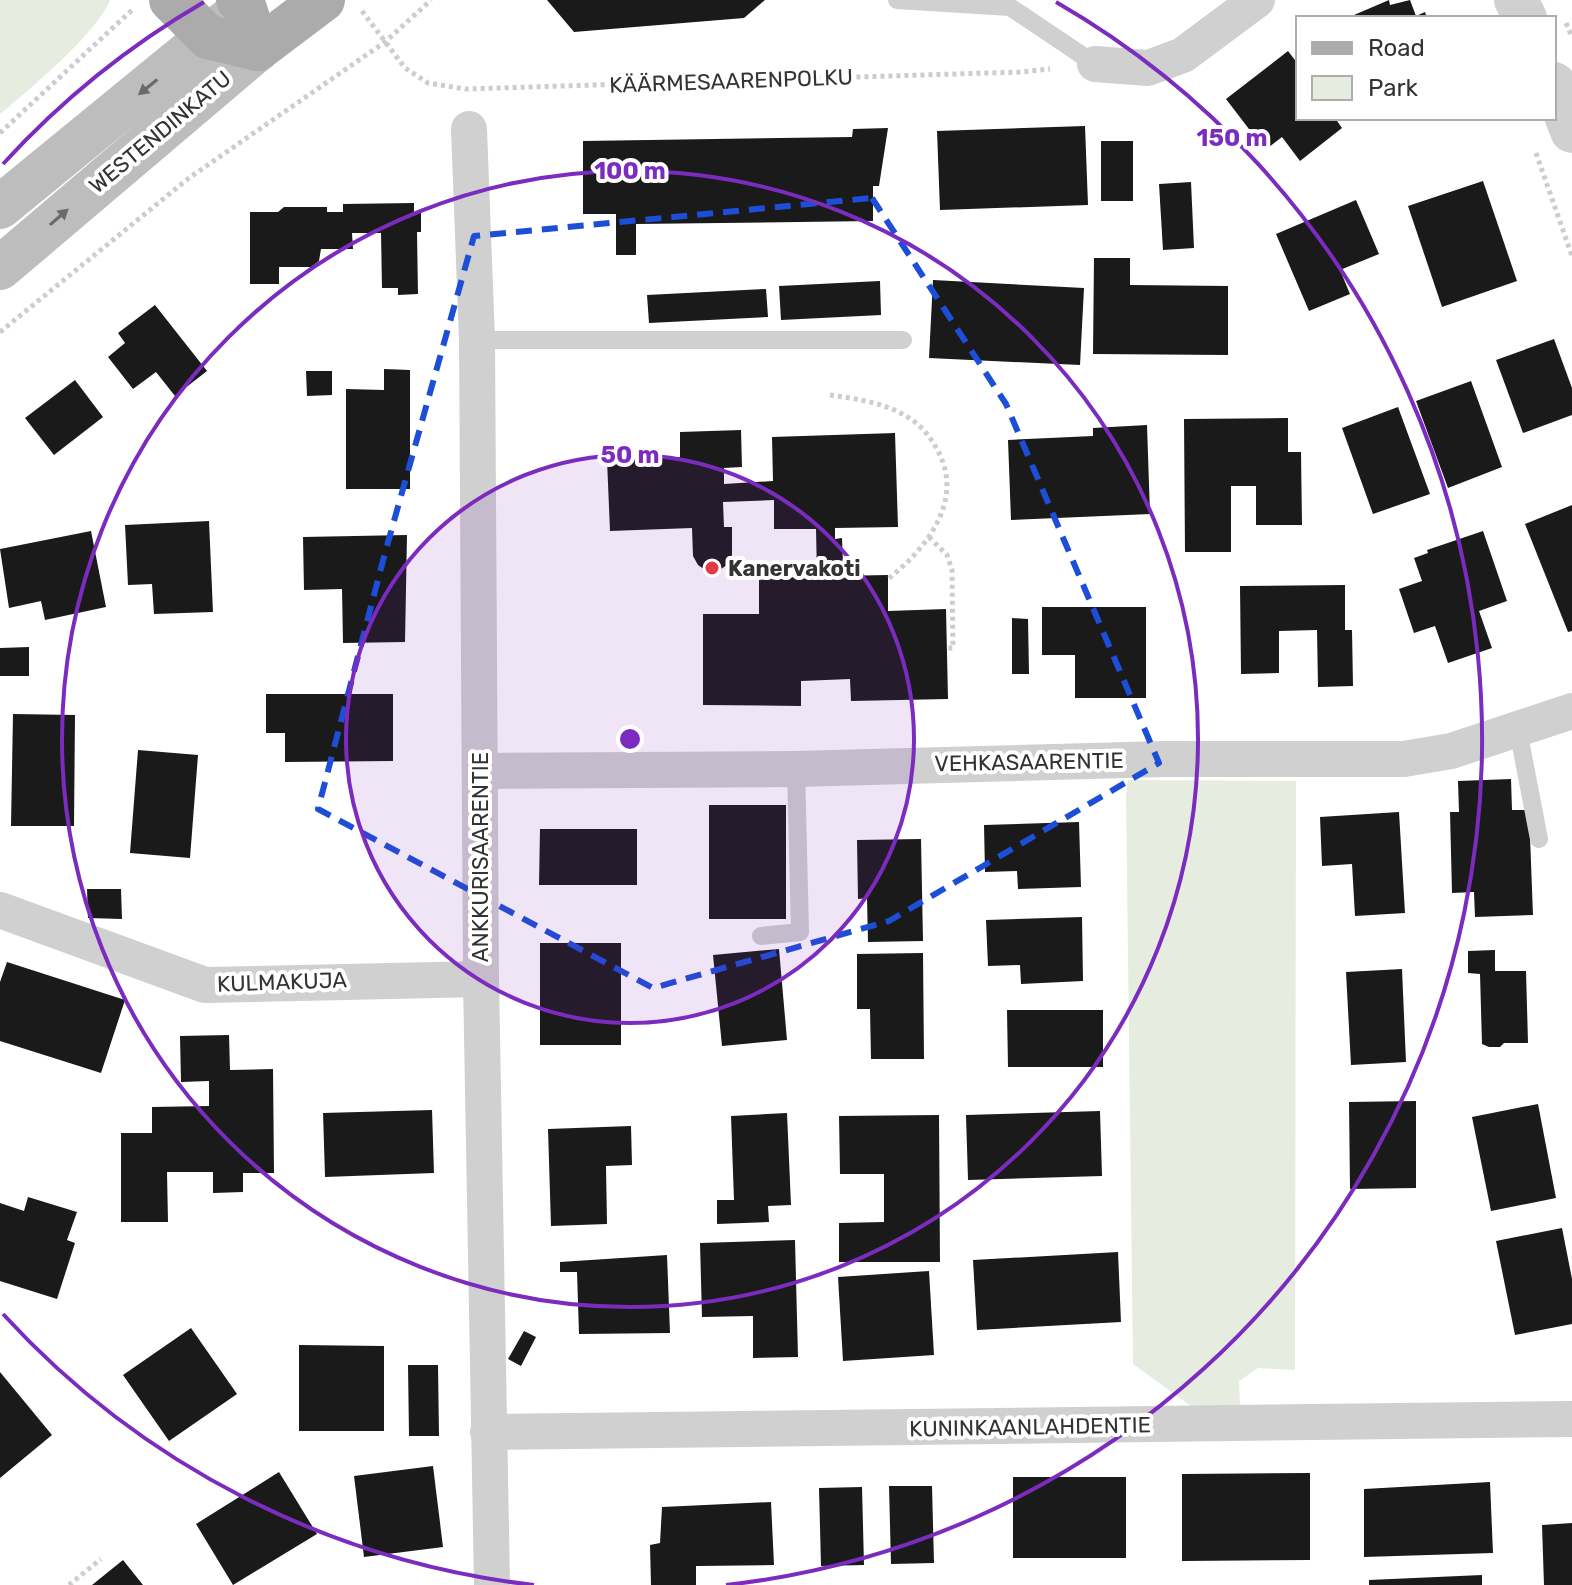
<svg xmlns="http://www.w3.org/2000/svg" width="1572" height="1585" font-family="Rubik,sans-serif">
	<rect width="100%" height="100%" fill="#fff"/>
	<!-- green -->
	<g fill="#e6ecdf">
		<path d="M0 0H110C97 33 29 90 0 114Z"/>
		<path d="M1128 780 1296 781 1295 1370 1258 1368 1239 1381 1240 1405 1192 1407 1133 1364 1126 794Z"/>
	</g>
	<!-- building -->
	<g fill="#1a1a1a">
		<path d="M547 0H765L744 18 574 32Z"/>
		<path d="M1389 0 1390 5 1410 0 1416 16 1425 12 1427 18H1347Z"/>
		<path d="M1288 51 1298 64V118H1335L1342 128 1300 161 1282 137 1265 150 1226 99Z"/>
		<path d="M1085 126 1088 205 940 210 937 131Z"/>
		<path d="M888 128 879 186H873V221L636 224V255H616V214H583V141L852 137 853 129Z"/>
		<rect x="1101" y="141" width="32" height="60"/>
		<path d="M1483 181 1517 281 1442 307 1408 206Z"/>
		<path d="M1191 182 1194 248 1163 250 1159 184Z"/>
		<path d="M1356 200 1379 254 1340 270 1350 294 1309 311 1276 234Z"/>
		<path d="M414 203V213H421V232H417L418 294 398 295V288H382L381 233H352L353 249H321L319 261 311 267H279V284H250V212H278L284 207H327V212H343V204Z"/>
		<path d="M1094 258H1130V285L1228 286V355L1093 354Z"/>
		<path d="M933 280 1084 288 1080 365 929 358Z"/>
		<path d="M880 281 881 315 781 320 779 286Z"/>
		<path d="M766 289 768 317 649 323 647 295Z"/>
		<path d="M155 305 207 371 175 396 156 372 133 389 108 357 125 343 118 333Z"/>
		<path d="M1554 339 1572 388V415L1523 433 1496 360Z"/>
		<path d="M384 369 410 370V489H346V389L384 390Z"/>
		<path d="M306 371H332V395L307 396Z"/>
		<path d="M75 380 103 417 54 455 25 418Z"/>
		<path d="M1471 381 1502 467 1448 488 1416 401Z"/>
		<path d="M1398 407 1430 494 1373 514 1342 428Z"/>
		<path d="M1288 418V452H1301L1302 525H1256V486H1231V552H1185L1184 419Z"/>
		<path d="M1147 425 1150 514 1011 520 1008 440 1093 436V428Z"/>
		<path d="M741 430 742 467 724 468V484L773 481 772 437 895 433 898 527 835 528V539L842 538 843 564H833L834 576 888 575V611L946 609 948 699 851 701 850 679 801 681V706L703 705V614H759V578L817 577 816 529H774V500L723 502 724 527H732V555L727 565 718 571 708 572 698 565 693 556 692 528 610 531 607 460 680 457V432Z"/>
		<path d="M1572 505V631L1568 632 1525 524Z"/>
		<path d="M209 521 213 612 154 614 152 584 128 585 125 525Z"/>
		<path d="M91 531 106 607 45 620 41 601 9 608 0 549Z"/>
		<path d="M1483 531 1507 601 1479 611 1492 648 1448 663 1435 626 1414 633 1399 589 1422 581 1414 558 1428 553 1427 550Z"/>
		<path d="M407 535 405 642 343 643 342 589 304 590 303 537Z"/>
		<path d="M1345 585V630H1352L1353 686 1318 687 1317 630 1279 631V673L1241 674 1240 586Z"/>
		<path d="M1042 607H1146V698H1075V655H1042Z"/>
		<path d="M1012 618 1028 619 1029 674H1012Z"/>
		<path d="M29 647V676H0V648Z"/>
		<path d="M266 694H393V761L285 762V733H266Z"/>
		<path d="M13 714 75 715 74 826H11Z"/>
		<path d="M138 750 198 755 190 858 130 853Z"/>
		<path d="M1511 779 1512 810H1529L1533 915 1475 917 1474 892 1452 893 1450 812H1459L1458 781Z"/>
		<rect x="709" y="805" width="77" height="114"/>
		<path d="M1399 812 1405 913 1355 916 1352 864 1322 866 1320 817Z"/>
		<path d="M1079 822 1081 887 1018 889 1017 871 985 872 984 825Z"/>
		<path d="M540 829H637V885H539Z"/>
		<path d="M921 839 923 941 868 942 867 898 858 899 857 840Z"/>
		<path d="M87 889H121L122 919 88 918Z"/>
		<path d="M1082 917 1083 981 1021 984 1020 965 988 966 986 920Z"/>
		<rect x="540" y="943" width="81" height="102"/>
		<path d="M779 949 787 1040 722 1046 713 955Z"/>
		<path d="M1495 950V971H1526L1528 1043H1504L1500 1047H1489L1482 1044 1480 974 1468 973V951Z"/>
		<path d="M923 953 924 1059H871L870 1009H857V954Z"/>
		<path d="M7 962 125 1000 101 1073 0 1041V982Z"/>
		<path d="M1402 969 1406 1062 1351 1065 1346 972Z"/>
		<path d="M1007 1010H1103V1067H1008Z"/>
		<path d="M229 1035 230 1070 273 1069 274 1173H243V1192L213 1193V1172H167L168 1222H121V1133H152V1107L209 1106V1081L181 1082 180 1036Z"/>
		<path d="M1416 1101V1188L1350 1189 1349 1102Z"/>
		<path d="M1538 1104 1556 1198 1491 1211 1472 1117Z"/>
		<path d="M432 1110 434 1173 325 1177 323 1113Z"/>
		<path d="M1100 1111 1102 1176 968 1180 966 1115Z"/>
		<path d="M787 1113 791 1205 768 1206 769 1222 717 1224V1200H734L731 1116Z"/>
		<path d="M939 1115 940 1262H839V1223L884 1222V1174H840L839 1116Z"/>
		<path d="M631 1126 632 1165 606 1166 607 1224 551 1226 548 1129Z"/>
		<path d="M28 1197 77 1212 67 1240 75 1243 57 1299 0 1281V1203L24 1211Z"/>
		<path d="M1562 1228 1572 1279V1324L1515 1335 1496 1241Z"/>
		<path d="M795 1240 798 1357 753 1358V1316L702 1317 700 1243Z"/>
		<path d="M1118 1252 1121 1322 977 1330 973 1260Z"/>
		<path d="M667 1255 670 1333 579 1334 577 1272H560V1262Z"/>
		<path d="M929 1271 934 1355 843 1361 838 1277Z"/>
		<path d="M191 1328 237 1394 169 1441 123 1375Z"/>
		<path d="M524 1331 536 1337 521 1366 508 1359Z"/>
		<path d="M299 1345 384 1346V1431H299Z"/>
		<path d="M408 1365H438L439 1436H409Z"/>
		<path d="M0 1372 52 1435 0 1478Z"/>
		<path d="M433 1466 443 1547 364 1557 354 1476Z"/>
		<path d="M279 1472 317 1534 233 1585 196 1524Z"/>
		<path d="M1310 1473V1560L1182 1561V1474Z"/>
		<rect x="1013" y="1477" width="113" height="81"/>
		<path d="M1490 1482 1493 1553 1364 1557V1489Z"/>
		<path d="M889 1486H932L934 1563 891 1564Z"/>
		<path d="M862 1487 864 1565 821 1566 819 1488Z"/>
		<path d="M771 1502 774 1565 696 1566V1585H651L650 1545 660 1543 662 1507Z"/>
		<path d="M1572 1523V1585H1544L1542 1525Z"/>
		<path d="M123 1560 143 1585H92Z"/>
		<path d="M1482 1575V1585H1369V1580Z"/>
	</g>
	<g fill="none" stroke-linecap="round" stroke-linejoin="round">
		<!-- path -->
		<g stroke="#cdcdcd" stroke-width="5" stroke-dasharray="4 4" stroke-linecap="butt">
			<path d="M362 11 405 68 428 83 465 89 1021 72 1050 69"/>
			<path d="M1566 23 1572 37"/>
			<path d="M0 133 133 9"/>
			<path d="M1536 153 1572 256"/>
			<path d="M0 332 189 178 385 42 431 0"/>
			<path d="M830 395C858 399 888 403 912 420 924 428 933 441 939 453 964 502 925 550 888 579"/>
			<path d="M929 537 947 555 952 570 953 648H947"/>
			<path d="M69 1585 101 1559"/>
		</g>
		<!-- service -->
		<g stroke="#d0d0d0" stroke-width="18">
			<path d="M897 0 1010 7 1095 64"/>
			<path d="M477 340H903"/>
			<path d="M1518 730 1539 839"/>
			<path d="M761 936 800 932 796 769"/>
		</g>
		<!-- minor -->
		<g stroke="#d0d0d0" stroke-width="36">
			<path d="M1095 64 1148 68 1183 55 1257 0"/>
			<path d="M469 129 477 340 481 979 492 1585"/>
			<path d="M480 771 796 769 1163 759H1404L1451 751 1572 711"/>
			<path d="M0 910 205 985 481 979"/>
			<path d="M488 1432 1572 1419"/>
		</g>
		<!-- tertiary -->
		<g stroke="#d0d0d0" stroke-width="44">
			<path d="M1516 0 1525 18"/>
			<path d="M1554 84 1572 131"/>
		</g>
		<!-- secondary -->
		<g stroke="#bdbdbd" stroke-width="44">
			<path d="M0 207 237 13"/>
			<path d="M0 268 258 49"/>
		</g>
		<!-- primary -->
		<g stroke="#ababab" stroke-width="44">
			<path d="M171 0 208 37 258 49"/>
			<path d="M238 0 244 6 258 49"/>
			<path d="M258 49 323 0"/>
		</g>
	</g>
	<!-- one-way arrows -->
	<defs><path id="oneway-solid" d="M-6-.8H1V-3.2L6.5 0L1 3.2V.8H-6Z" transform="scale(2)"/></defs>
	<g fill="#6a6a6a">
		<use href="#oneway-solid" transform="translate(148 87) rotate(141)"/>
		<use href="#oneway-solid" transform="translate(59 217) rotate(-41)"/>
	</g>
	<!-- marked area -->
	<path fill="none" stroke="#1d4ed8" stroke-width="6" stroke-dasharray="16 10" stroke-linejoin="round" d="M872 198 1006 404 1159 763 889 921 653 988 318 809 385 553 474 236Z"/>
	<!-- distance rings -->
	<circle cx="630" cy="739" r="284" fill="#7b2cbf" fill-opacity=".12"/>
	<g fill="none" stroke="#7b2cbf" stroke-width="4">
		<circle cx="630" cy="739" r="284"/>
		<circle cx="630" cy="739" r="568"/>
		<path d="M534 1585A851 851 0 0 1 3 1314M3 164A851 851 0 0 1 204 2M1056 2A851 851 0 0 1 726 1585"/>
	</g>
	<!-- markers -->
	<circle fill="#e63946" stroke="#fff" stroke-width="3" cx="712" cy="568" r="8"/>
	<g text-anchor="middle" dominant-baseline="central" stroke-width="8" stroke-linejoin="round" paint-order="stroke">
		<!-- street labels -->
		<g font-size="22" fill="#333" stroke="#fff">
			<text transform="translate(731 81) rotate(-2)">KÄÄRMESAARENPOLKU</text>
			<text transform="translate(160 132) rotate(-40)">WESTENDINKATU</text>
			<text transform="translate(1029 762) rotate(-1)">VEHKASAARENTIE</text>
			<text transform="translate(480 857) rotate(-90)">ANKKURISAARENTIE</text>
			<text transform="translate(282 982) rotate(-2)">KULMAKUJA</text>
			<text transform="translate(1030 1427) rotate(-1)">KUNINKAANLAHDENTIE</text>
		</g>
		<!-- poi labels -->
		<g font-size="22" font-weight="bold" fill="#333" stroke="#fff" text-anchor="start">
			<text x="728" y="568">Kanervakoti</text>
		</g>
	</g>
	<circle cx="630" cy="739" r="12" fill="#7b2cbf" stroke="#fff" stroke-width="4"/>
	<g font-size="24" text-anchor="middle" font-weight="bold" fill="#7b2cbf" stroke="#fff" stroke-width="8" stroke-linejoin="round" paint-order="stroke">
		<text x="1232" y="146">150 m</text>
		<text x="630" y="179">100 m</text>
		<text x="630" y="463">50 m</text>
	</g>
	<!-- legend -->
	<rect x="1296" y="16" width="260" height="104" fill="#ffffff" stroke="#adadad" stroke-width="2"/>
	<rect x="1312" y="42" width="40" height="12" fill="#ababab" stroke="#adadad" stroke-width="2"/>
	<text x="1368" y="56" font-size="24" fill="#333333">Road</text>
	<rect x="1312" y="76" width="40" height="24" fill="#e6ecdf" stroke="#adadad" stroke-width="2"/>
	<text x="1368" y="96" font-size="24" fill="#333333">Park</text>
</svg>
